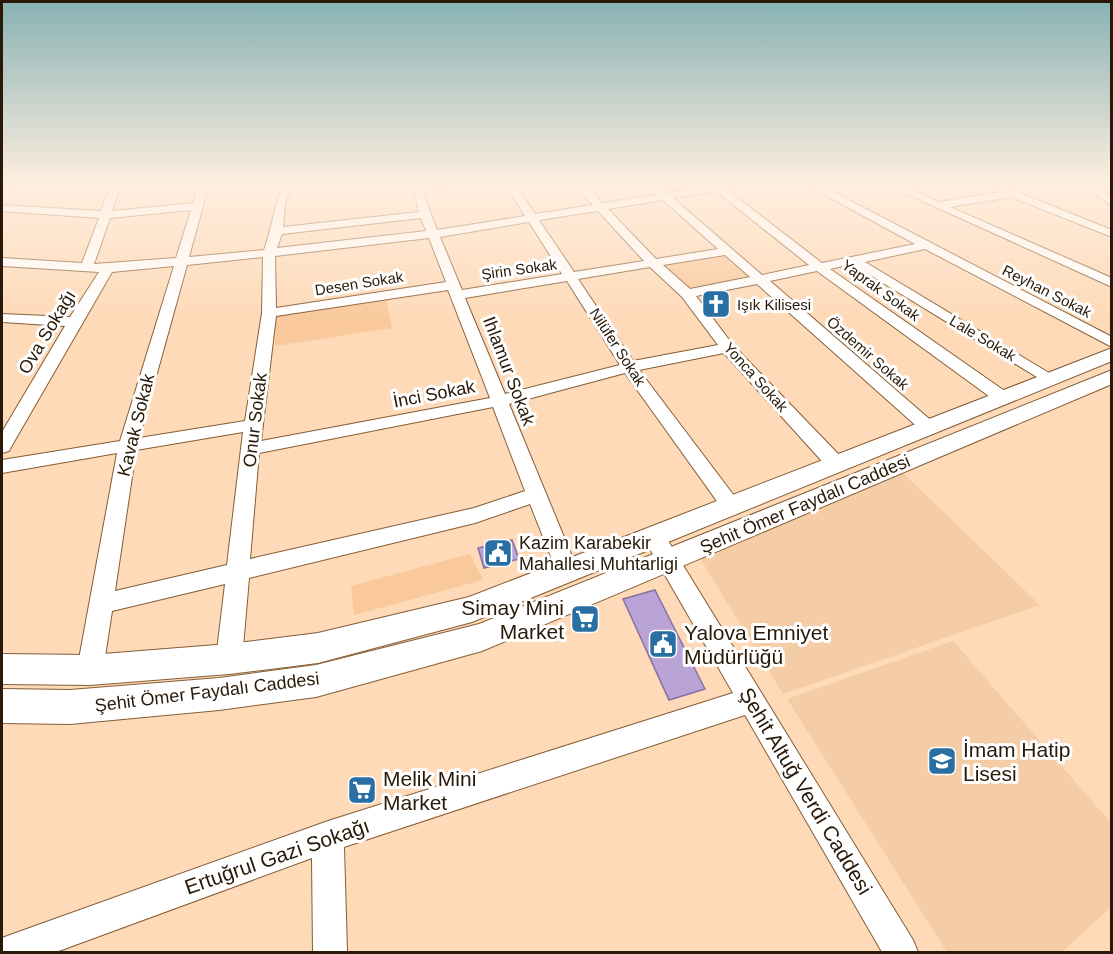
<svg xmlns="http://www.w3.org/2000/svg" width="1113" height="954" font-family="Arial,sans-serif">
	<rect width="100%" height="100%" fill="#fedab8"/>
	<!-- built -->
	<g fill="#f4cca6">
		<path d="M902 472 1040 605 783 694 698 555Z"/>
		<path d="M953 641 1111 823V907L1062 952H947L787 699Z"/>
	</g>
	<!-- green -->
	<g fill="#f9c99b">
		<path d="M723 252 755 279 688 292 658 264Z"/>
		<path d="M386 299 392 328 275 346 276 315Z"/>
		<path d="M470 554 483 580 354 615 351 586Z"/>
	</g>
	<!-- building -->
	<g fill="#baa3d6" stroke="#8771a1" stroke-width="1.5">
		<path d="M512 540 519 559 484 568 478 548Z"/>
		<path d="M655 590 705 689 669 700 623 599Z"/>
	</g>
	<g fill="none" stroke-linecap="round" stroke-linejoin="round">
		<!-- minor casing -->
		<g stroke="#855d36" stroke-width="2">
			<g id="minor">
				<path d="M4 184H18L2 192V185Z"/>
				<path d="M111 184H121L112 211 193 203 199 184H209L189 257 264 250C272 228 274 206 283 184H293L285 203 283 227 419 212 412 184H422V187L467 184 423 193 437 230 525 216 505 184H515L535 214 593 205 574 184H585L603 203 657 195 646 184H657L667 193 709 186 708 184H746L726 189 822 263 915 244 805 184H818L1112 337V347L925 249 865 262 1059 379 1057 382H1045L852 264 830 269 1009 394 1011 398 1009 402H997L817 271 770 281 934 423 937 427 928 433 922 431 757 284 696 296 733 345 843 459 846 464 843 469H829L724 353 639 370 738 501 741 506 738 511 731 513 724 511 625 373 509 404 578 571 575 577 567 580 559 577 530 504 475 523 249 578 242 659 238 667 229 670 220 667 216 659 225 584 112 611 103 670 99 678 90 682 81 678 77 670 117 453 2 473V460L120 441 174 266 112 272 11 447 9 451 2 453V432L65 326 2 322V314L70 317 99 272 2 266V258L82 263 99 218 2 211V205L101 211ZM716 191 809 265 762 275 673 198ZM663 200 718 249 656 259 608 209ZM191 210 176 258 94 264 110 218ZM598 211 644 261 574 272 539 220ZM421 218 426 231 277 248 282 234ZM529 222 562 274 462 290 440 237ZM429 238 446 282 276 308 275 256ZM725 255 750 277 690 289 663 265ZM263 257 262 313 245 421 139 438 187 265ZM650 267 682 297 718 345 633 361 578 279ZM567 281 620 365 505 394 465 298ZM448 290 490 398 261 441 276 316ZM493 407 525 491 474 508 250 559 259 453ZM243 432 227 565 115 591 136 450Z"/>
				<path d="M885 184H899L939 202 1000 192 983 184H997L1112 230V237L1011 197 950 207 1112 278V287Z"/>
				<path d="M1085 184H1096L1112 198V207Z"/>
				<path d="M654 529 662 531 913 940 918 952H882L745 715 344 847 347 952H313L312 858 56 952H2V938L10 935 328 821 733 693 643 537 646 531Z"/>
			</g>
		</g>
		<!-- major casing -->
		<g stroke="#855d36" stroke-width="2">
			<g id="major">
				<path d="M1112 348V361L472 622 318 663 229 674 90 685 2 684V654L90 655 229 644 318 633 469 597Z"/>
				<path d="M1112 370V384L482 651 316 697 219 710 70 724 2 723V689L70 690 219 678 316 665 479 624Z"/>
			</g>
		</g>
		<!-- minor -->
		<use href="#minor" fill="#fff" fill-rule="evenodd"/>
		<!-- major -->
		<use href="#major" fill="#fff" fill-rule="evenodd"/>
	</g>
	<!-- sky -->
	<linearGradient id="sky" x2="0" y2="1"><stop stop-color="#87b2b4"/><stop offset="0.58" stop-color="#ffeedf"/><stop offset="1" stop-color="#ffeedf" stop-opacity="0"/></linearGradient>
	<rect width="1113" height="318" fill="url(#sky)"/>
	<!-- icons -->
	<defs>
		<g id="church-square" transform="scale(1.5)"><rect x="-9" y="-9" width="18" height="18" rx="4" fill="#2a6fa4" stroke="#fff"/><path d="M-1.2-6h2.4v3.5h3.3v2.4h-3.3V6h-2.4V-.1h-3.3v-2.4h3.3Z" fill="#fff"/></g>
		<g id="civic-square" transform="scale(1.5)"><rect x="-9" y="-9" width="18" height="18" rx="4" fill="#2a6fa4" stroke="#fff"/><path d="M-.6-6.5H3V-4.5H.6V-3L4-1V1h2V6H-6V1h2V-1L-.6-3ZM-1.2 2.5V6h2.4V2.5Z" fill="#fff"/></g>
		<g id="supermarket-square" transform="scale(1.5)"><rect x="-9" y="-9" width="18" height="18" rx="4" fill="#2a6fa4" stroke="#fff"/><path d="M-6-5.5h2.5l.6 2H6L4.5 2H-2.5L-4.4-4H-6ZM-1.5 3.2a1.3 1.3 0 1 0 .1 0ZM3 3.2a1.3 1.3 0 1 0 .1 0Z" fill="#fff"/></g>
		<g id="school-square" transform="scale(1.5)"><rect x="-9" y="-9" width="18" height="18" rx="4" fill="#2a6fa4" stroke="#fff"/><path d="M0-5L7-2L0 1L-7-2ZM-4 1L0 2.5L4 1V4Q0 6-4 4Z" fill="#fff"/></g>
	</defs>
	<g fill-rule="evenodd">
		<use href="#church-square" x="716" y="304"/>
		<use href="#civic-square" x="498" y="553"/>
		<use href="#supermarket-square" x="585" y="619"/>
		<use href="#civic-square" x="663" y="644"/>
		<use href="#school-square" x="942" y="761"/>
		<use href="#supermarket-square" x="362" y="790"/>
	</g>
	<g text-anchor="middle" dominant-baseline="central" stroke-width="6" stroke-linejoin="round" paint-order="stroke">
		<!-- far-street labels -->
		<g font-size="15" fill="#291908" stroke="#fff">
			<text transform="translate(519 269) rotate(-8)">Şirin Sokak</text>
			<text transform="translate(359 283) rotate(-9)">Desen Sokak</text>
			<text transform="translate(881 290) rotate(36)">Yaprak Sokak</text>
			<text transform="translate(1047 291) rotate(27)">Reyhan Sokak</text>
			<text transform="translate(983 338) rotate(31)">Lale Sokak</text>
			<text transform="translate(618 347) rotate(57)">Nilüfer Sokak</text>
			<text transform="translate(868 353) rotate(41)">Özdemir Sokak</text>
			<text transform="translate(756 377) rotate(48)">Yonca Sokak</text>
		</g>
		<!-- far-poi labels -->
		<g font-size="15" fill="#291908" stroke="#fff" text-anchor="start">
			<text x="737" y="304">Işık Kilisesi</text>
		</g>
		<!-- street labels -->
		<g font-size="18" fill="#291908" stroke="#fff">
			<text transform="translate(47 332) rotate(-59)">Ova Sokağı</text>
			<text transform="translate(509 371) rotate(69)">Ihlamur Sokak</text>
			<text transform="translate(434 394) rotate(-11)">İnci Sokak</text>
			<text transform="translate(255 420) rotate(-83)">Onur Sokak</text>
			<text transform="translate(136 425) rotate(-76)">Kavak Sokak</text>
			<text transform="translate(805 504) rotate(-23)">Şehit Ömer Faydalı Caddesi</text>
			<text transform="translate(207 692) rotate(-7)">Şehit Ömer Faydalı Caddesi</text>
		</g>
		<!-- poi labels -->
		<g font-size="18" fill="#291908" stroke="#fff" text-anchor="start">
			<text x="519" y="543">Kazim Karabekir<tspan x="519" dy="21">Mahallesi Muhtarligi</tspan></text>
		</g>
		<!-- near-poi labels -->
		<g font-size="21" fill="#291908" stroke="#fff" text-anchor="start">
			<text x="564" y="607" text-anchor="end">Simay Mini<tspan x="564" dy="24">Market</tspan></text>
			<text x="684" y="632">Yalova Emniyet<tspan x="684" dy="24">Müdürlüğü</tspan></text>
			<text x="963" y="749">İmam Hatip<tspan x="963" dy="24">Lisesi</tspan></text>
			<text x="383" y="778">Melik Mini<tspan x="383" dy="24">Market</tspan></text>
		</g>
		<!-- near-street labels -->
		<g font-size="21" fill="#291908" stroke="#fff">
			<text transform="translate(806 791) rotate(59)">Şehit Altuğ Verdi Caddesi</text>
			<text transform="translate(277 856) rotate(-19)">Ertuğrul Gazi Sokağı</text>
		</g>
	</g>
	<!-- border -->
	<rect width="1113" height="954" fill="none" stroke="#291908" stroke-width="6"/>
</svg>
